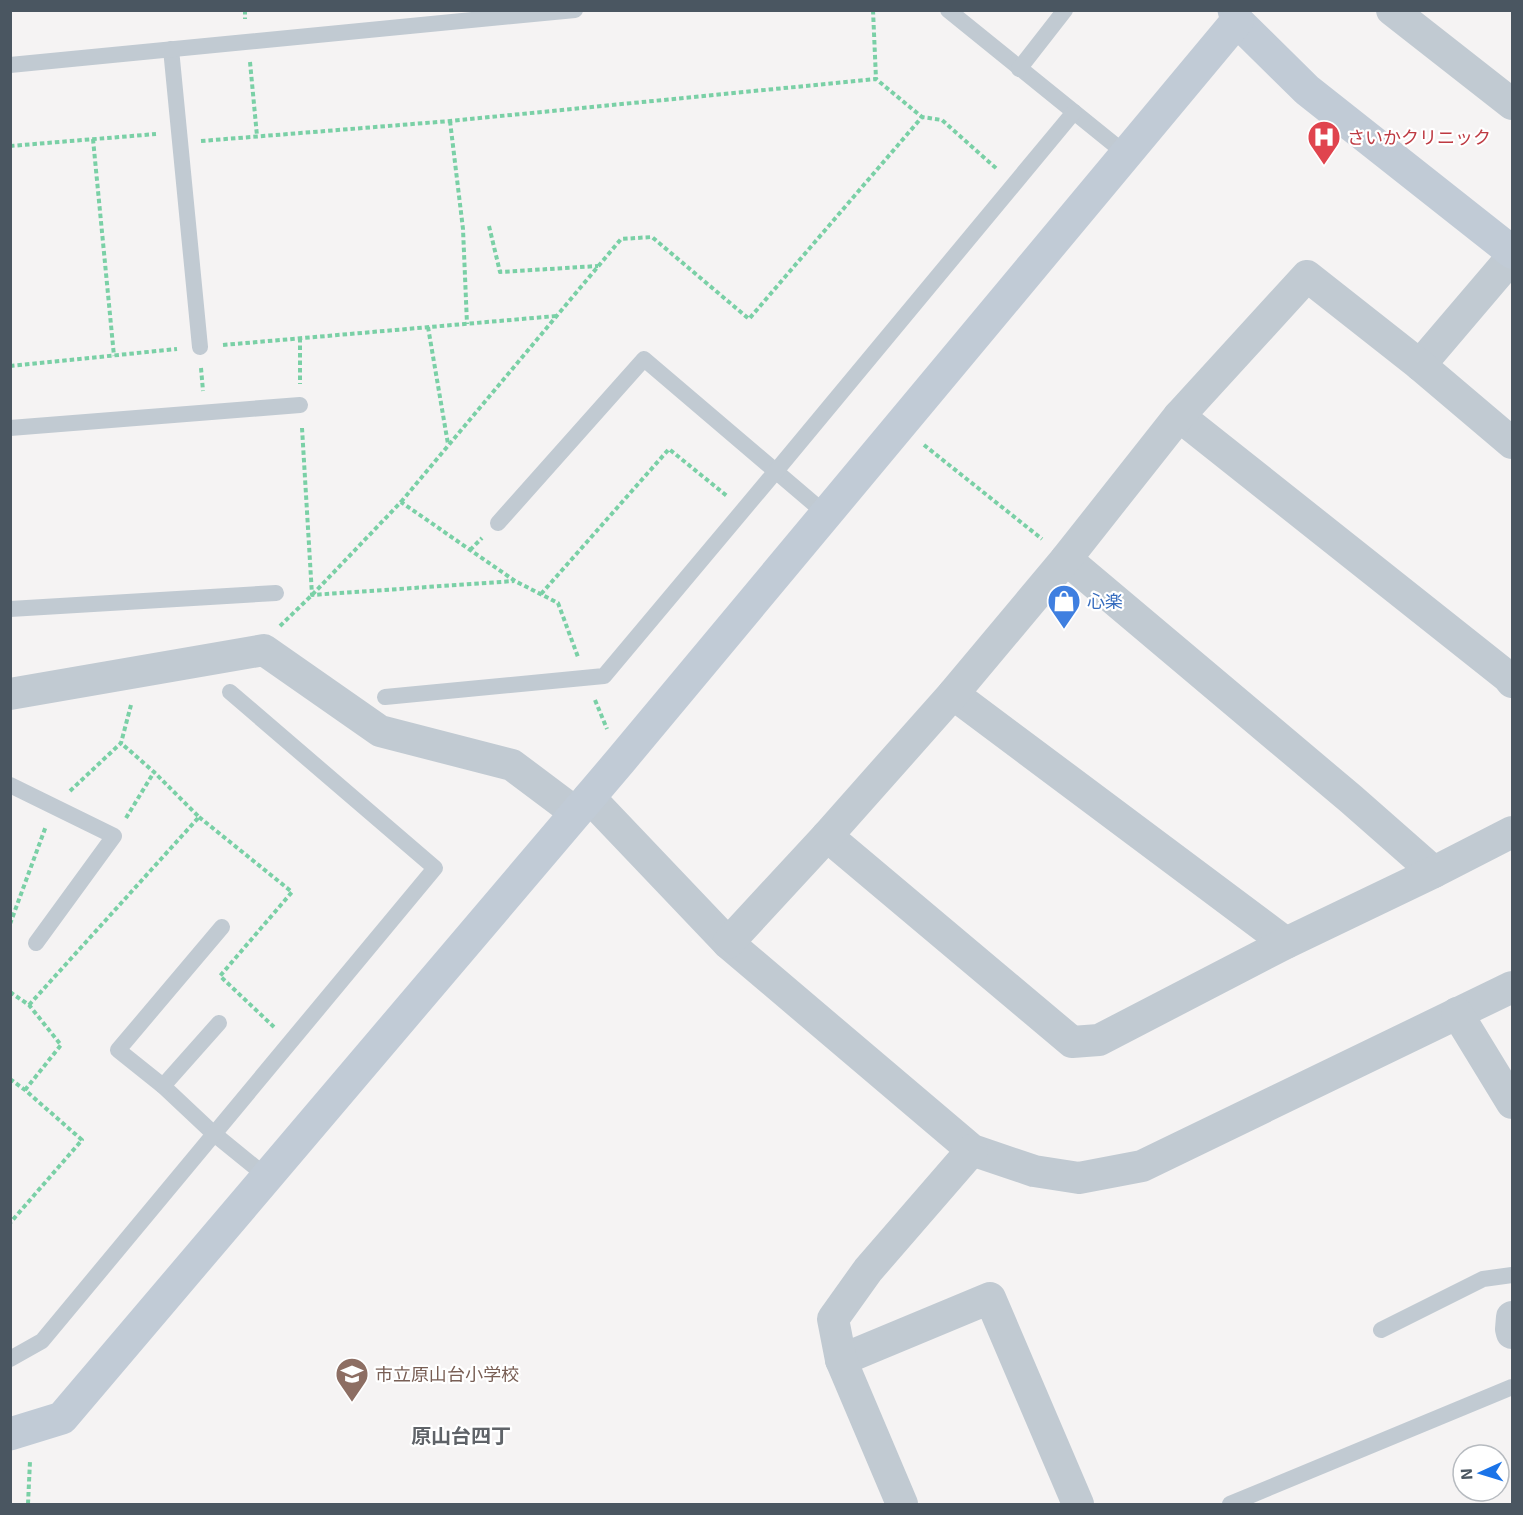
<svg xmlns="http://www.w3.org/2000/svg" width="1523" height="1515" font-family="'Exo 2','Noto Sans JP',sans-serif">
	<rect width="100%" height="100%" fill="#f5f3f3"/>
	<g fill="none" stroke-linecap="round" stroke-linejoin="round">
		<!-- path -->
		<g stroke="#7ad0a6" stroke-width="4" stroke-dasharray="4.5 3" stroke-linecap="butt">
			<path d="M245 10V19"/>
			<path d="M873 10 876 79"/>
			<path d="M250 62 257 136"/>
			<path d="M450 121 463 229 467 324"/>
			<path d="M93 139 114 356"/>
			<path d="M201 141 450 121 876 79 922 117"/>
			<path d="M10 146 156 134"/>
			<path d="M489 226 500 272 598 266"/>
			<path d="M428 327 448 444"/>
			<path d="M300 338V384"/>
			<path d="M223 345 556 316"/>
			<path d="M10 366 177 349"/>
			<path d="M201 368 203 391"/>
			<path d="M302 428 312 595 514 581"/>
			<path d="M924 445 1042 539"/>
			<path d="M401 502 621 239 652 237 749 319 922 117 942 120 997 169"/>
			<path d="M470 550 482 538"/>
			<path d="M541 594 669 449 727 496"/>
			<path d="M280 626 312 595 401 502 515 581 558 603 578 657"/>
			<path d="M595 700 607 729"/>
			<path d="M70 791 121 743 131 705"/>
			<path d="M199 817 292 892 220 976 274 1027"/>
			<path d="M126 818 154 772"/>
			<path d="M10 924 46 826"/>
			<path d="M10 992 29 1005 61 1045 25 1090"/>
			<path d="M29 1005 199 817 154 772 121 743"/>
			<path d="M10 1079 25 1090 82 1140 10 1223"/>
			<path d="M28 1504 30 1461"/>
		</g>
		<!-- lane -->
		<g stroke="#c1cad2" stroke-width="16">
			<path d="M948 10 1126 154"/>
			<path d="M171 49 200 347"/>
			<path d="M10 65 575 10"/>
			<path d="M1019 69 1065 10"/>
			<path d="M10 428 300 405"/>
			<path d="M498 523 644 359 826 514"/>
			<path d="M10 609 276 593"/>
			<path d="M385 697 604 676 776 471 1074 112"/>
			<path d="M10 785 114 836 36 943"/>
			<path d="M222 927 118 1050 163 1086 213 1133 267 1177"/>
			<path d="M163 1086 219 1023"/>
			<path d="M1381 1330 1483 1279 1512 1275"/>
			<path d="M10 1359 42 1341 435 868 230 692"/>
			<path d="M1230 1504 1512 1387"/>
		</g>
		<!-- street -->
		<g stroke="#c1cad2" stroke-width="32">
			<path d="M1392 10 1512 104"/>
			<path d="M1420 365 1512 257"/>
			<path d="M1179 416 1508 677 1512 682"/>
			<path d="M1066 559 1351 799 1434 872"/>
			<path d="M10 694 264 650 380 731 512 765 576 813"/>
			<path d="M953 694 1286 943"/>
			<path d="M589 797 728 943 972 1150 1034 1171 1079 1178 1142 1166 1512 987"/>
			<path d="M827 836 1072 1042 1099 1040 1286 943 1434 872 1512 832"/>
			<path d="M728 943 827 836 953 694 1066 559 1179 416 1307 276 1420 365 1512 443"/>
			<path d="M1457 1013 1512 1103"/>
			<path d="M1512 1317 1511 1329 1512 1333"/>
			<path d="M841 1360 990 1298 1078 1504"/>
			<path d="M902 1504 841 1360 833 1319 868 1270 972 1150"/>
		</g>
		<!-- secondary -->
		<g stroke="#c1cbd6" stroke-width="33">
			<path d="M1234 10 1237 21 1307 90 1512 252"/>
			<path d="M10 1434 62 1418 621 760 1237 21"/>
		</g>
	</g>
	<!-- icons -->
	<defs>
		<g id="hospital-pin" transform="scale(1.725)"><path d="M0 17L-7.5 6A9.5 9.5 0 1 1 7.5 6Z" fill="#e0444e" stroke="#fff"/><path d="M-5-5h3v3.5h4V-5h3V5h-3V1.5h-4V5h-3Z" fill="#fff"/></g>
		<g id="shop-pin" transform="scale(1.725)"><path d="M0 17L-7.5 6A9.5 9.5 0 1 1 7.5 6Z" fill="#3f7fe0" stroke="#fff"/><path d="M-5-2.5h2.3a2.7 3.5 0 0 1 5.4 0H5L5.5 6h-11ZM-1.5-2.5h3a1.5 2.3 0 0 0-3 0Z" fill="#fff"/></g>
		<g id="school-pin" transform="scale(1.725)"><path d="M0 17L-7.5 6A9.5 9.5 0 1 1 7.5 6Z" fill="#8d6e63" stroke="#fff"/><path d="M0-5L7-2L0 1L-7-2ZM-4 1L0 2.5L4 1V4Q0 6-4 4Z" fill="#fff"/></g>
	</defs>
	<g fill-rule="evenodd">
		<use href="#hospital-pin" x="1324" y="137"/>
		<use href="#shop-pin" x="1064" y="601"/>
		<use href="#school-pin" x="352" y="1374"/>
	</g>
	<g text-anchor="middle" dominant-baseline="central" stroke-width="4.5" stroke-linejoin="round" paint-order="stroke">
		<!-- health labels -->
		<g font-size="18" fill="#be3a42" stroke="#fff" text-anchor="start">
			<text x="1347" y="137">さいかクリニック</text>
		</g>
		<!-- shop labels -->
		<g font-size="18" fill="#366cbe" stroke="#fff" text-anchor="start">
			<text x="1087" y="601">心楽</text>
		</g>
		<!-- education labels -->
		<g font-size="18" fill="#785e54" stroke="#fff" text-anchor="start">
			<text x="375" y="1374">市立原山台小学校</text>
		</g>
		<!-- neighbourhood labels -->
		<g font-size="20" font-weight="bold" fill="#5f6368" stroke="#fff">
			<text x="461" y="1435">原山台四丁</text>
		</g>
	</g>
	<!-- border -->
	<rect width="1523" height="1515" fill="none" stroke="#4a5661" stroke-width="24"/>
	<!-- north arrow -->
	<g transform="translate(1481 1473) rotate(266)"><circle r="28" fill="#ffffff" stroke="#b7bbc0" stroke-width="1.5"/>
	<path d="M0-4.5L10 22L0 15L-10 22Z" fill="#1a73e8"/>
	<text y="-9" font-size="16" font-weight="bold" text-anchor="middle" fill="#4a5661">N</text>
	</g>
</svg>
